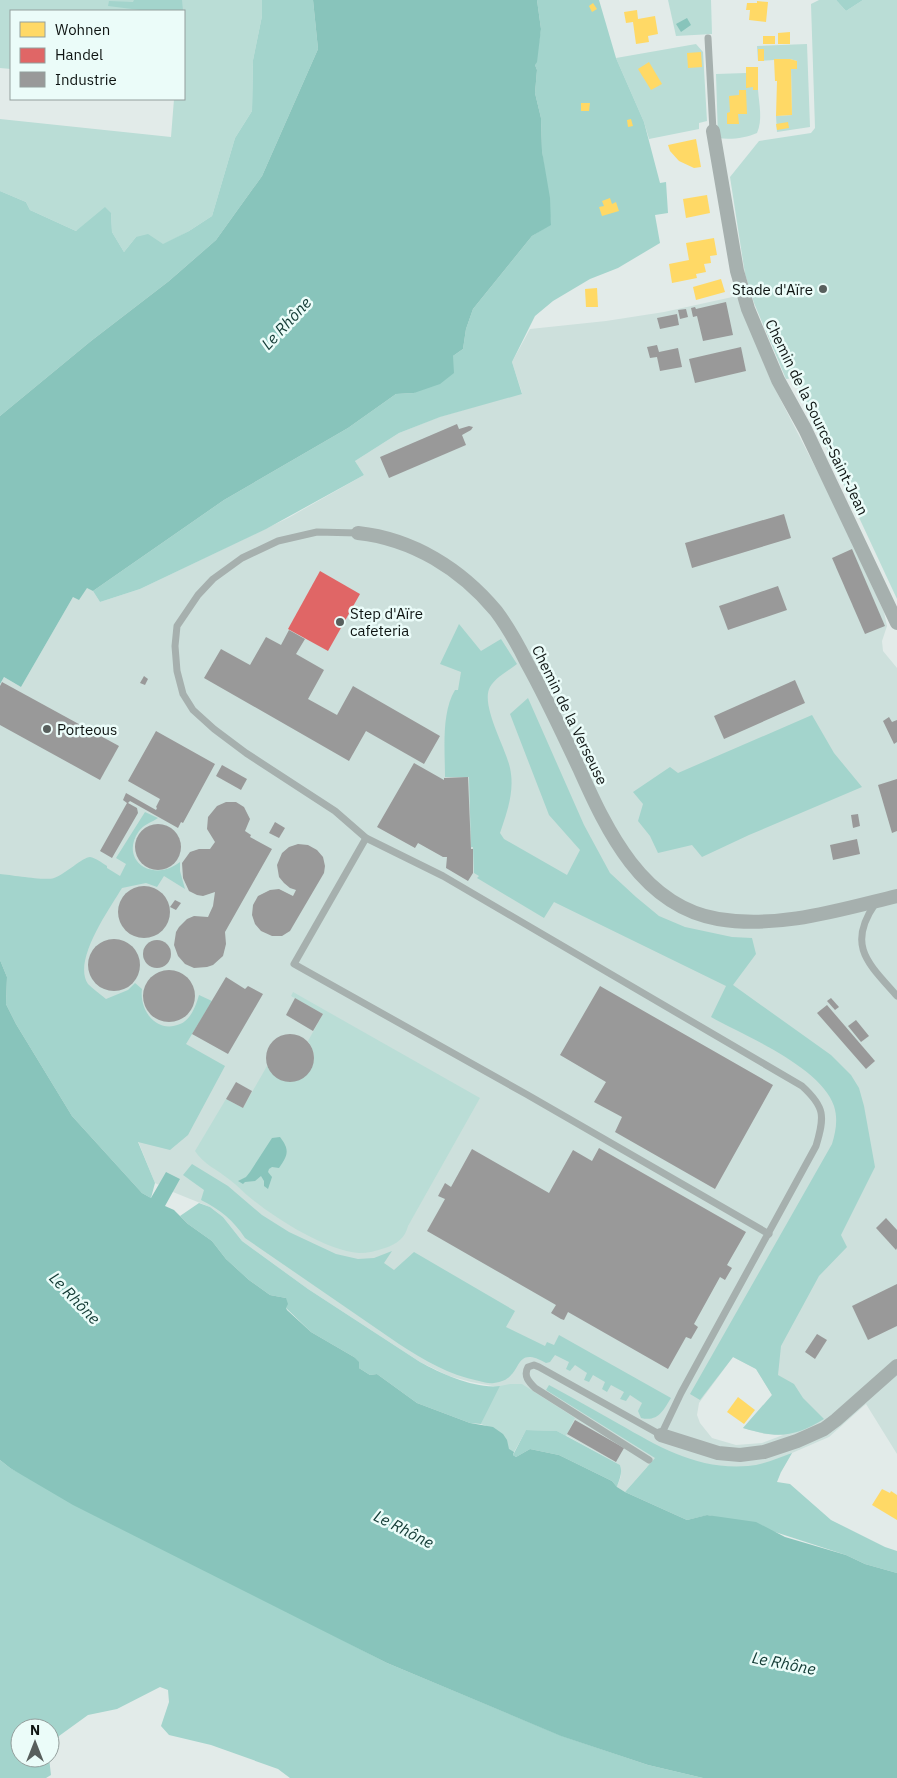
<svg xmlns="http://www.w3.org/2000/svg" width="897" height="1778" font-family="'IBM Plex Sans',sans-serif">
	<rect width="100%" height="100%" fill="#e2ebe9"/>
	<!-- built -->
	<path fill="#cde0dc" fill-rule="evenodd" d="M737 296 771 381 829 494 884 612 887 626 882 641 883 651 897 668V1454L866 1404 829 1437 792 1453 781 1472 647 1467 625 1492 617 1487 621 1476V1469L620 1465 558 1431 526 1430 514 1452 493 1427 481 1424 498 1387 471 1382 449 1376 420 1362 308 1289 242 1241 223 1217 210 1207 173 1192 151 1198 159 1185 155 1183 138 1141 0 904V684L4 677 21 687 73 597 87 587 93 591 100 602 140 589 288 518 364 475 355 461 399 433 439 417 522 393 512 362 530 329 606 321 664 312ZM733 1357 756 1369 772 1395 743 1428 765 1434 783 1435 762 1443 736 1445 712 1438 700 1423 697 1415 699 1403Z"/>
	<!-- green -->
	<g fill="#baddd6">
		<path d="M0 0H262V16L253 60 252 111 235 138 212 216 189 231 163 245 136 237 124 252 112 232 111 213 76 231 30 210 26 202 0 191V119L171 137 174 99H184V11H11V69L0 68Z"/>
		<path d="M668 0H711L712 34 676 36Z"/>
		<path d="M819 0H836L846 11 863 0H897V599L794 378 786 379 754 303 745 274 730 177 759 141 811 133 815 128 811 4Z"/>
		<path d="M696 44 703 52 707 121 699 123V129L649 139 644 122 616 58Z"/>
		<path d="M807 44 810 127 777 132 776 116 792 115 791 69H797V61L790 59 758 61 757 46Z"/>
		<path d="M746 73V87H753L754 90H758C759 104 763 120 757 133 746 138 730 140 718 138L716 74Z"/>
		<path d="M293 992 480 1098 408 1226C405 1238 397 1244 385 1248 376 1251 368 1253 359 1253 327 1251 278 1220 253 1200 245 1194 238 1186 230 1180 218 1170 203 1164 195 1151L226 1099 243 1108 267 1066C285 1100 330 1071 308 1041L323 1014 291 996Z"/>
		<path d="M510 1384H522L575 1418 566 1436 557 1431 526 1430 514 1452 509 1450C505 1435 495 1428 481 1424L500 1386Z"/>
	</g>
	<!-- forest -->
	<g fill="#a3d4cc">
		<path d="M134 0H182L183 11H148L108 6 109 1 133 2Z"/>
		<path d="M262 0H313L318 49 262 176 216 240 169 281 91 341 0 416V191L26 202 30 210 76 231 105 207 111 213 112 232 124 252 136 237 148 234 163 244 189 231 212 216 235 138 252 111 253 60 262 16Z"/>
		<path d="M537 0H599L616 58 644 122 660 183 666 182 668 213 655 215 660 243 618 268 590 279 553 301 535 316 512 362 522 394 440 417 399 433 355 461 364 475 266 529 140 589 100 602 93 591 224 500 348 428 396 394 414 393 453 356 463 349 466 329 473 309 532 236 551 224 542 151 541 118 535 93 537 70 535 65 541 29Z"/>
		<path d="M836 0H863L846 11Z"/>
		<path d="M459 624 481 651 501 639 517 664C508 671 496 677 490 687 480 705 506 748 510 768 515 791 507 812 500 833L504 839 567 875 580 850 549 815 510 714 528 698 584 825 610 873 636 897 659 916 685 927 732 937 752 938 756 954 733 985 831 1055 851 1075 859 1088 864 1106 875 1167 841 1235 847 1247 819 1276 781 1346 778 1375 794 1384 803 1398 824 1419C794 1438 776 1438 743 1428L772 1395 756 1369 733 1357 700 1400 690 1394 832 1144C836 1131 838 1119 834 1106 821 1067 745 1036 711 1017L726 986 554 902 544 918 477 878 479 876 474 873 473 847H471L469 777H445C445 751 441 713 455 690H458L461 672 440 664Z"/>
		<path d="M812 715 834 753 862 787 749 835 702 857 692 845 658 853 650 836 638 821 643 804 633 792 670 767 678 773Z"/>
		<path d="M145 812 158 818C152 822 143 825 139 831 119 859 151 884 180 862V871L185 889 164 876 157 887 146 883 122 888C110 908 72 961 88 984 93 989 100 994 106 999L128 990 135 983 142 989C139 1011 157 1034 180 1024 191 1020 196 1005 199 995L212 1001 186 1044 225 1066 188 1135 170 1150 138 1142 155 1183 151 1198 142 1193 72 1116 16 1024 6 1004 7 977 0 960V874C12 875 45 881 54 878 64 875 83 857 90 857 96 858 102 863 107 866V868L120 876 126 864 116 858Z"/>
		<path d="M192 1164 228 1186 262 1215 289 1232 336 1254 358 1259 374 1258 392 1251 384 1263 394 1270 414 1252 515 1311 506 1327 545 1346 547 1342 554 1345 559 1335 671 1398C663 1411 658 1422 641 1418L638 1411 642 1403 630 1395 626 1401 620 1399 624 1392 611 1385 607 1392 602 1389 605 1382 593 1375 589 1382 584 1380 587 1373 575 1365 570 1371 566 1369 569 1362 555 1355 550 1362 546 1363C510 1343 526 1380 494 1383 489 1384 484 1382 479 1381 449 1375 424 1360 399 1344L245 1238C233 1220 221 1210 201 1200L204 1190 183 1175Z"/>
		<path d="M199 1203 210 1207 223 1217 242 1241 308 1289 420 1362C442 1374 475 1389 500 1386L481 1424 470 1423 417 1403 377 1374 370 1375 359 1368 354 1357 311 1332 286 1308V1298L270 1295 249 1280 226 1259 212 1241 188 1224 180 1216Z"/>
		<path d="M549 1385C573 1398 596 1411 619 1424 661 1448 698 1470 748 1466 763 1465 778 1458 792 1453L781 1472 777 1482 790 1484 831 1520 885 1547 897 1551V1573L865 1564 846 1555 775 1532 708 1515 687 1520 625 1492 655 1458 546 1390Z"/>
		<path d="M526 1430 557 1431 620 1465C623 1473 619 1480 617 1487L612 1481 559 1455 530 1449 516 1457 513 1455Z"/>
		<path d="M0 1460 10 1468 387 1663 562 1736 648 1765 703 1778H290L278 1769 211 1745 169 1735 161 1726 169 1702 168 1690 160 1687 117 1709 88 1715 59 1736 50 1757V1728H20V1758H49L51 1775 46 1778H0Z"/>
	</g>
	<!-- water -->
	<g fill="#88c4bb">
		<path d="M313 0H537L541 29 537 62 535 65 537 70 535 93 541 118 542 151 550 198 551 225 532 236 473 309 466 329 463 349 453 356 454 373 440 384 414 393 396 394 348 428 224 500 93 591 87 588 79 600 73 597 21 687 4 677 0 684V416L91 341 169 281 216 240 262 176 318 49Z"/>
		<path d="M687 18 691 25 681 32 676 24Z"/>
		<path d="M0 960 7 977 6 1004 16 1024 72 1116 142 1193 151 1198 166 1172 180 1179 165 1206 174 1210 188 1224 212 1241 226 1259 249 1280 270 1295 286 1298 288 1304 286 1308 287 1310 311 1332 354 1357 359 1362V1368L370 1375 377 1374 417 1403 470 1423 493 1427 503 1434 507 1440 509 1449 514 1452 513 1455 516 1457 530 1449 559 1455 612 1481 617 1487 625 1492 687 1520 707 1515 756 1522 785 1537 846 1555 865 1564 897 1573V1778H703L648 1765 561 1736 387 1663 73 1505 10 1468 0 1460Z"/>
		<path d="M280 1137C290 1150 288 1155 279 1168L272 1167 269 1169 268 1172 272 1177 268 1189 264 1186V1181L261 1176 255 1181 245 1182 243 1184 238 1181 246 1177 250 1172 272 1138Z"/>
	</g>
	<!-- homes -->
	<g fill="#ffd966">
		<path d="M757 1 768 2 766 22 749 20 750 10H746L747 3H757Z"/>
		<path d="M593 3 597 9 592 12 589 6Z"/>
		<path d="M637 10 638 19 655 16 658 34 648 36 649 42 636 44 633 22 626 23 624 12Z"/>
		<path d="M790 32V44H778V33Z"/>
		<rect x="763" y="36" width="12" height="8"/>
		<rect x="758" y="49" width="6" height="12"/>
		<path d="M701 52 702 67 688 68 687 53Z"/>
		<path d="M774 59H790L797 61V69H791L792 115 776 116 777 81H775Z"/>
		<path d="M649 62 662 84 651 90 638 69Z"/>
		<path d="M746 67H758V90H753V87L746 88Z"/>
		<path d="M739 90H746L747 114H738L739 124H727V113L730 112 729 96 739 95Z"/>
		<path d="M581 103H590L589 111H581Z"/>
		<path d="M631 119 633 126 628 127 627 120Z"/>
		<path d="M788 122 789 128 777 130 776 124Z"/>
		<path d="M696 139 701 167 694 168 679 161 670 151 668 145Z"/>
		<path d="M707 195 710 213 686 218 683 199Z"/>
		<path d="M610 198 612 204 616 202 619 211 602 216 599 207 604 206 602 201Z"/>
		<path d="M714 238 717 255 710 256 711 263 704 264 706 272 696 274 697 278 672 283 669 264 689 260 686 243Z"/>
		<path d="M721 279 725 292 696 300 693 287Z"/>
		<path d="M597 288 598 307H586L585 289Z"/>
		<path d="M738 1397 755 1410 744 1424 727 1412Z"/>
		<path d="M882 1489 890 1493 891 1491 897 1495V1520L872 1505Z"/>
	</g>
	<!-- shops -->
	<path fill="#e06666" d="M320 571 360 594 328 651 288 629Z"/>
	<!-- industry -->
	<g fill="#999">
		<path d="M726 302 733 335 703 341 697 316 693 317 691 308 695 307 696 309Z"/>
		<path d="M686 309 688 317 680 319 678 310Z"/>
		<path d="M677 314 679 325 660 329 657 318Z"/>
		<path d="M657 345 659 352 678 348 682 367 660 371 657 357 650 358 647 347Z"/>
		<path d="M741 347 746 371 695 383 689 359Z"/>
		<path d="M457 424 459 429 469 426 473 427 471 430 462 435 466 445 389 478 380 457Z"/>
		<path d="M784 514 791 538 692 568 685 543Z"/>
		<path d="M852 549 885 626 865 634 832 558Z"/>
		<path d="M778 586 787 610 728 630 719 606Z"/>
		<path d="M289 630 305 639 296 654 324 670 308 699 337 715 353 686 440 736 424 764 366 731 349 761 204 678 221 649 250 665 266 637 281 645Z"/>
		<path d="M144 676 148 679 145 685 140 683Z"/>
		<path d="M795 680 805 703 724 739 714 716Z"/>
		<path d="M2 682 119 746 100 780 0 725V686Z"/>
		<path d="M889 717 892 722 897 720V742L894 744 883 721Z"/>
		<path d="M156 731 215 764 183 823 181 822 178 828 130 801 128 803 137 808 138 813 112 858 100 851 127 803 123 800 126 793 156 810 157 808 156 807 160 799 128 781Z"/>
		<path d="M414 763 444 780V778L468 777 471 849H473V873L468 881 446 868 447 857H443L418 843 415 848 377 827Z"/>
		<path d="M222 765 247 779 241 790 216 776Z"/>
		<path d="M897 779V831L892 833 878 785Z"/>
		<path d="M226 802H236L244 807 250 819 245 831 251 835 250 837 272 849 225 932 226 944 223 956 213 965 207 967 194 968 185 964 178 956 174 945 176 932 179 927 187 919 194 916 208 917 213 906 215 892 203 896 197 895 189 891 183 878 182 863 190 852 199 849H210L215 842 207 829 208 817 217 806Z"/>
		<path d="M858 814 860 826 853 828 851 815Z"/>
		<path d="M275 822 285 828 279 838 269 833Z"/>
		<circle cx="158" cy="847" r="23"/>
		<path d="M857 839 860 854 833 860 830 845Z"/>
		<path d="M298 844 308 845 317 850 323 857 325 866 324 873 290 931 282 936H272L261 931 255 924 252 915 253 905 258 896 270 890 279 889 293 896 296 890 290 888 284 883 279 877 277 865 282 853 289 847Z"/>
		<circle cx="144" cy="912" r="26"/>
		<path d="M175 900 181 903 176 910 170 907Z"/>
		<circle cx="114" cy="965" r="26"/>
		<circle cx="157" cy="954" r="14"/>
		<circle cx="169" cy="996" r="26"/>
		<path d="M226 977 245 989 248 986 263 994 228 1054 192 1034Z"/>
		<path d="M600 986 773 1085 715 1189 615 1132 622 1117 594 1102 606 1082 560 1055Z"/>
		<path d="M295 998 323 1014 313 1031 286 1015Z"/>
		<path d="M831 998 839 1007 835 1010 827 1001Z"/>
		<path d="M827 1005 875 1061 866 1069 817 1013Z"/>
		<path d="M856 1020 869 1036 861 1042 848 1026Z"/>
		<circle cx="290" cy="1058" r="24"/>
		<path d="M236 1082 252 1091 243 1108 226 1099Z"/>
		<path d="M599 1148 746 1232 727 1265 732 1268 725 1280 720 1277 694 1324 698 1327 691 1339 686 1337 668 1369 568 1312 564 1320 561 1319 551 1313 556 1305 427 1231 445 1199 438 1196 445 1183 451 1187 472 1149 549 1193 573 1150 592 1161Z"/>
		<path d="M886 1218 897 1230V1248L896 1250 876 1228Z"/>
		<path d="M897 1284V1326L868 1340 852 1306Z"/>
		<path d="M817 1334 827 1340 815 1359 805 1352Z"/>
		<path d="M575 1420 624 1448 616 1462 567 1434Z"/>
	</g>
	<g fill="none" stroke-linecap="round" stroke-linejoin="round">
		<!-- lane -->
		<g stroke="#a6b0ae" stroke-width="7">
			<path d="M708 38 713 131"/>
			<path d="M358 533 317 532 278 541 242 558 213 579 198 595 177 626 175 646 177 671 183 694 193 710 214 729 246 753 335 811 366 838 443 876 802 1086C825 1107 825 1116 816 1146L681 1393 661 1435 539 1367 534 1365 528 1367C523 1376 529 1382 535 1388L649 1460"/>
			<path d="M366 838 294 964 526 1094 769 1234"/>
			<path d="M875 904C846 946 869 964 897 996"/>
		</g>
		<!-- street -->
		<g stroke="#a6b0ae" stroke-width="14">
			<path d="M713 131 737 271 748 309 778 380 805 429 897 623"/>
			<path d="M358 533C413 539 461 569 496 611 508 627 518 645 527 663 546 697 562 732 579 768 607 831 642 906 718 919 779 929 839 910 897 896"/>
			<path d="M661 1435 718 1453 740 1455 764 1452 797 1441 824 1429 836 1420 897 1366"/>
		</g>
	</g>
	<!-- markers -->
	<g fill="#585f5d" stroke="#ebfcf9" stroke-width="2">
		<circle cx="823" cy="289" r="5"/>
		<circle cx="340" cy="622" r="5"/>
		<circle cx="47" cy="729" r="5"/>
	</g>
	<g text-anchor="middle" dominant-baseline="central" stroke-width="5" stroke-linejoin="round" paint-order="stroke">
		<!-- poi labels -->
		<g font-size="15" fill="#0e1412" stroke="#ebfcf9" text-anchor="start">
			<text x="813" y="289" text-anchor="end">Stade d'Aïre</text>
			<text x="350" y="613">Step d'Aïre<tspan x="350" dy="17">cafeteria</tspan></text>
			<text x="57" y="729">Porteous</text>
		</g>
		<!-- street labels -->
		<g font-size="15" fill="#0e1412" stroke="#ebfcf9">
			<text transform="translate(817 417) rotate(64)">Chemin de la Source-Saint-Jean</text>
			<text transform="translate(570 715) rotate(64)">Chemin de la Verseuse</text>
		</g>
		<!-- water labels -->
		<g font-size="16" font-style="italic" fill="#123a34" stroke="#ebfcf9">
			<text transform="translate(286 323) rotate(-47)">Le Rhône</text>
			<text transform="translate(75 1298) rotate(46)">Le Rhône</text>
			<text transform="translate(404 1529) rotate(27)">Le Rhône</text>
			<text transform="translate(784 1663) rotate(11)">Le Rhône</text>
		</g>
	</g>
	<!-- legend -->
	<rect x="10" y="10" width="175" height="90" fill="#ebfcf9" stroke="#939f9d"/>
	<rect x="20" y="22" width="25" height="15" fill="#ffd966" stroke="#939f9d"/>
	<text x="55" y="35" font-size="15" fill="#0e1412">Wohnen</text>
	<rect x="20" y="48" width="25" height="15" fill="#e06666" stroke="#939f9d"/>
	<text x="55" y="60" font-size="15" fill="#0e1412">Handel</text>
	<rect x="20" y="72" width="25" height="15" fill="#999999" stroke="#939f9d"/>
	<text x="55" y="85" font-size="15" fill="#0e1412">Industrie</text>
	<!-- north arrow -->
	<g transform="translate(35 1743)"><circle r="24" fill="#ebfcf9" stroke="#939f9d"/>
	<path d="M0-4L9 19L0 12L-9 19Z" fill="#585f5d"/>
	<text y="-8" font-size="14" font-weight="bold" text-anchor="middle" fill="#0e1412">N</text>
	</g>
</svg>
